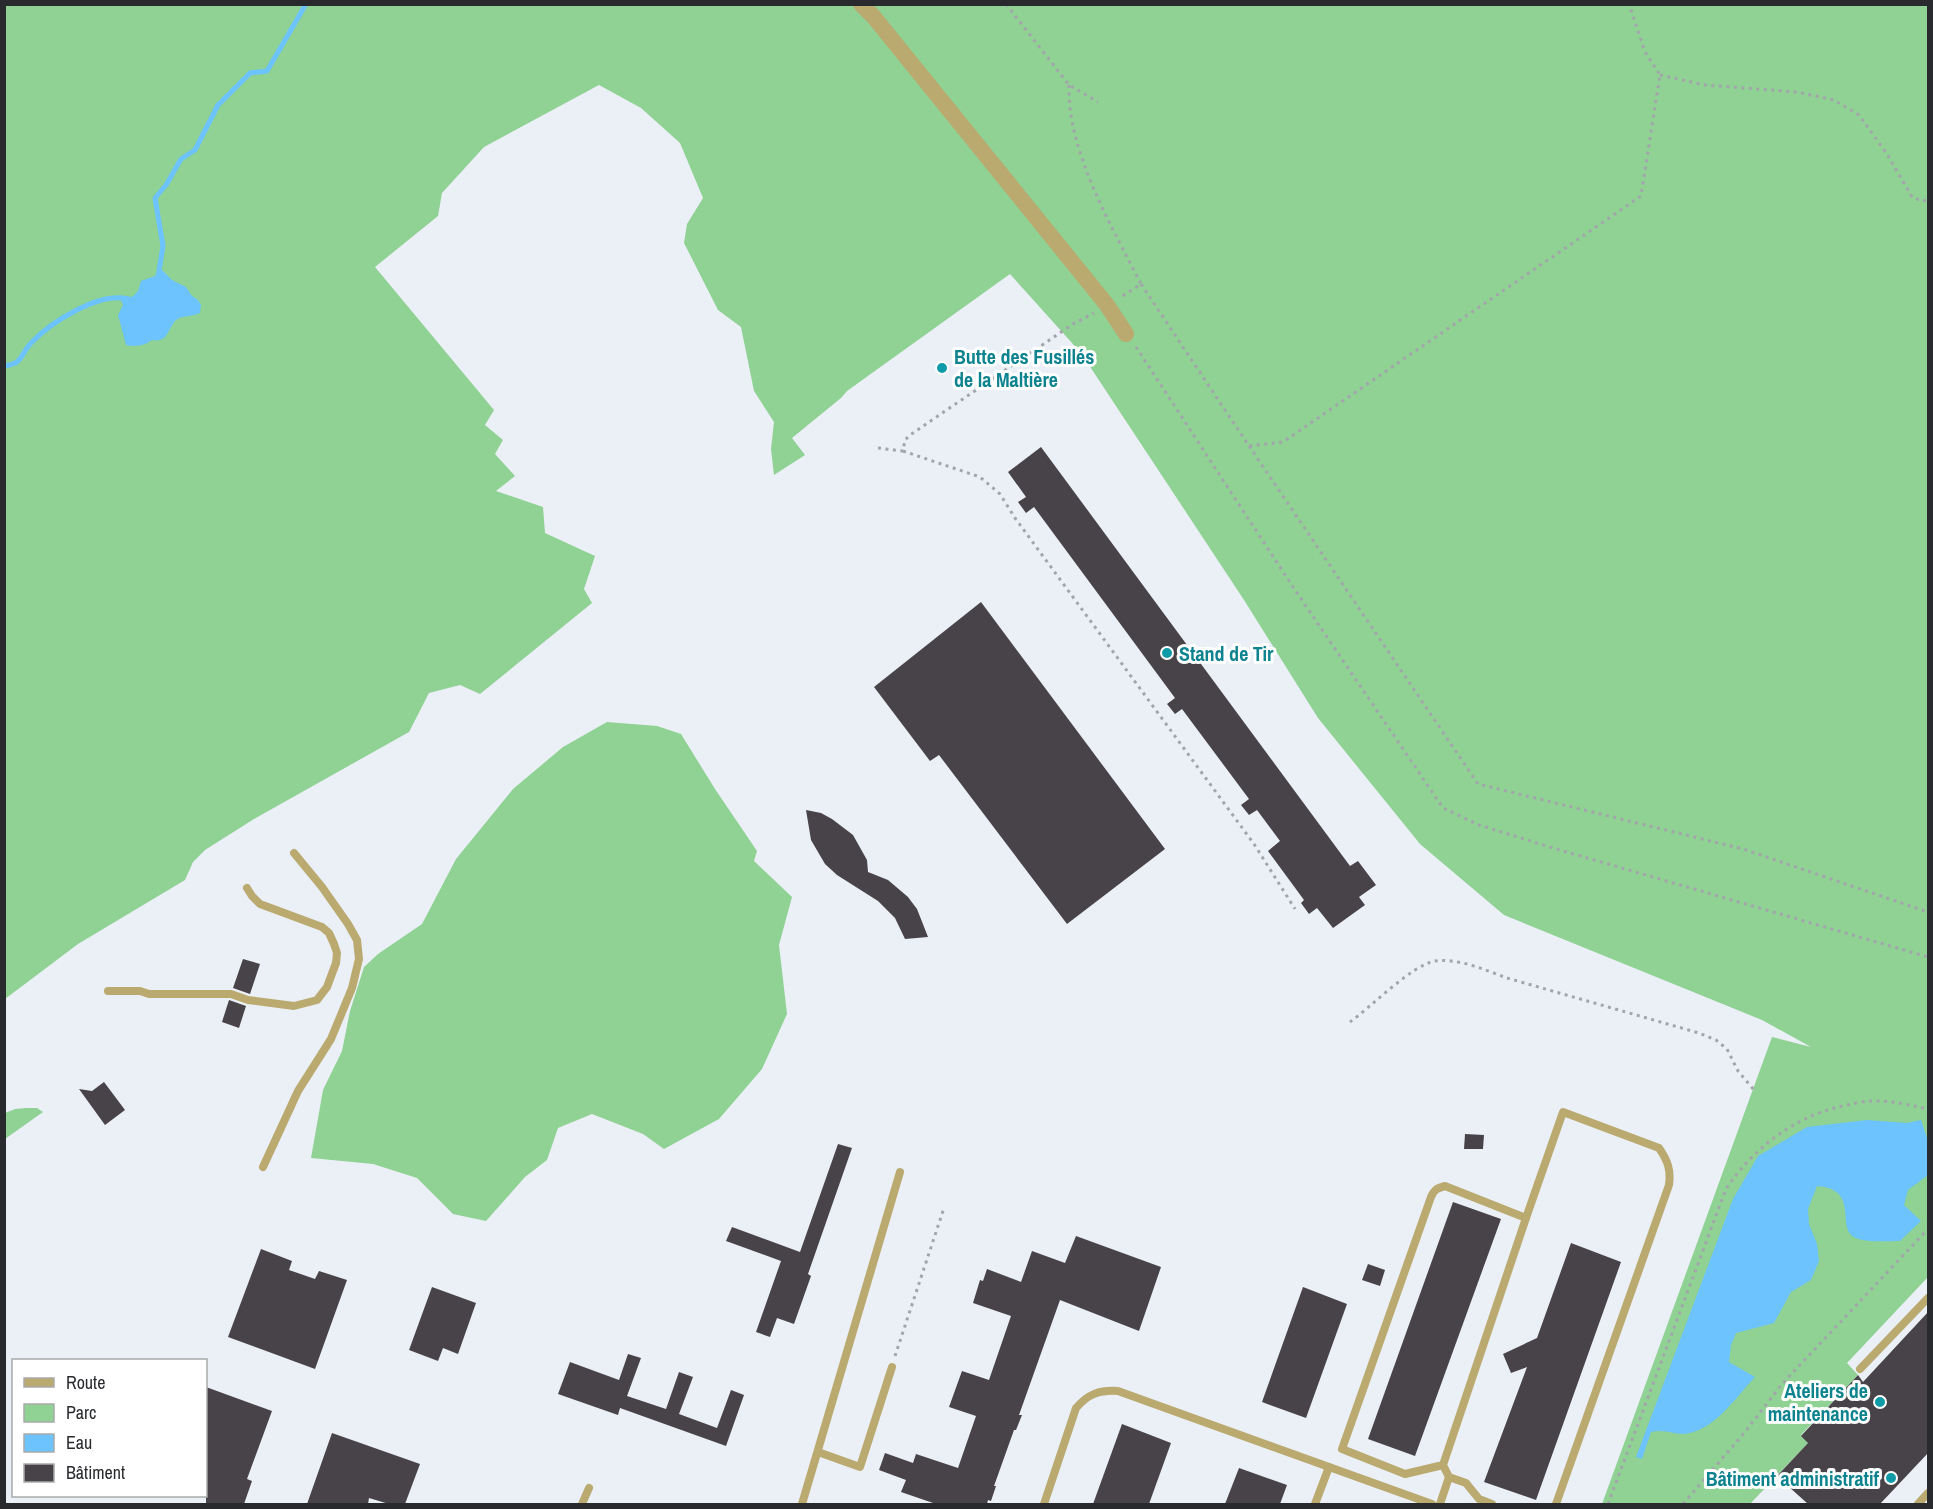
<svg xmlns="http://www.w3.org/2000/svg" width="1933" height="1509" font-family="'Archivo Narrow',sans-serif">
	<rect width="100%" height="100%" fill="#ebf0f7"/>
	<!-- green -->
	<g fill="#90d194">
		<path d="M4 5H1928V1277L1847 1363 1858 1375 1801 1435 1808 1443 1750 1504H1602L1772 1037 1811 1047 1762 1020 1504 915 1420 844 1318 718 1244 600 1081 353 1010 274 847 391 841 398 792 438 805 455 774 475 771 449 774 422 754 391 741 327 718 310 684 243 687 224 703 198 680 143 641 108 599 85 484 147 442 193 438 216 375 267 494 410 485 425 503 440 495 454 515 476 496 491 543 507 545 533 595 556 584 589 592 603 480 694 460 685 429 693 409 732 254 819 205 850 193 862 185 880 78 944 5 999Z"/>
		<path d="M607 722 657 726 681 734 715 789 757 851 754 861 792 897 779 945 787 1014 762 1069 719 1119 664 1149 643 1134 592 1114 558 1128 547 1160 525 1177 486 1221 453 1214 417 1178 373 1164 311 1158 323 1090 342 1051 350 1011 364 967 378 954 422 924 456 859 513 789 563 747Z"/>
		<path d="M26 1108H37L43 1112 5 1139V1113L15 1109Z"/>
	</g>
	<!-- water -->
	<g fill="#6cc3fd">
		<path d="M158 270H162L172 280 186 287 192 296 198 300 201 305 200 313C192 317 183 315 176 320 167 329 169 343 152 340 144 346 136 347 126 345L118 315 123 305 121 300 124 296 132 297 138 291 141 281 155 276Z"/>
		<path d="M1867 1120 1907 1123 1921 1120 1928 1141V1175L1908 1190 1904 1205 1921 1221 1900 1241C1888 1241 1864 1243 1854 1237 1836 1226 1860 1189 1817 1186L1808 1209 1809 1224 1817 1244 1819 1261 1811 1280 1791 1292 1774 1323 1736 1333 1731 1345 1729 1362 1755 1377C1736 1397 1714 1432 1683 1434 1672 1434 1665 1429 1651 1432L1642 1459 1636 1457 1733 1199 1758 1156 1807 1127Z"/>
	</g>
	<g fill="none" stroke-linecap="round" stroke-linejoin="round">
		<!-- stream -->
		<g stroke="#6cc3fd" stroke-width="5">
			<path d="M158 277 163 246 155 198 166 185 181 159 195 150 218 105 250 73 267 71 306 4"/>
			<path d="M4 366C25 363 19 355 31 343 50 323 99 291 128 299"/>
		</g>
	</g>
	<!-- building -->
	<g fill="#484348">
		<path d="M1041 447 1350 866 1358 861 1376 885 1359 897 1365 905 1333 928 1317 908 1309 914 1301 903 1304 900 1268 851 1280 841 1257 810 1249 815 1241 805 1249 799 1182 709 1175 714 1167 704 1175 698 1034 507 1026 513 1018 502 1026 497 1008 472Z"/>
		<path d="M981 602 1165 849 1067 924 939 755 930 761 874 687Z"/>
		<path d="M806 810 821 813 832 819 853 835 867 860 868 872 888 880 908 897 917 909 928 937 905 939 895 918 878 901 837 875 825 864 811 840Z"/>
		<path d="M243 959 260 964 250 994 233 988Z"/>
		<path d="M229 1000 246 1006 239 1028 222 1022Z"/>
		<path d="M104 1082 125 1110 105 1125 79 1089 92 1091Z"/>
		<path d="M1465 1134 1484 1135 1483 1149H1464Z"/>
		<path d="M838 1144 852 1148 808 1274 811 1276 794 1324 777 1318 770 1337 756 1332 781 1261 726 1241 732 1227 800 1252Z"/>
		<path d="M1453 1202 1501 1219 1415 1456 1368 1439Z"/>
		<path d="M1076 1236 1161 1267 1139 1331 1060 1300 1019 1415H1022L1016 1430H1014L994 1486H996L991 1501 988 1500 987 1504H936L901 1492 906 1480 879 1470 885 1453 913 1463 916 1454 958 1468 976 1416 949 1407 962 1371 989 1380 1011 1316 973 1303 980 1280 983 1281 987 1269 1021 1282 1032 1251 1065 1263Z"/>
		<path d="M1571 1243 1621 1262 1536 1500 1484 1482 1527 1367 1511 1373 1503 1354 1537 1338Z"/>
		<path d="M261 1249 292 1261 289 1270 315 1279 319 1271 347 1280 315 1369 228 1337Z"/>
		<path d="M1368 1264 1385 1270 1380 1286 1362 1280Z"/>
		<path d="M432 1287 476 1303 458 1354 443 1348 438 1361 409 1350Z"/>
		<path d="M1303 1287 1347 1304 1306 1418 1262 1402Z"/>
		<path d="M1929 1311V1452L1880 1504H1808L1777 1476 1808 1443 1801 1436 1858 1375 1863 1382Z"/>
		<path d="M628 1354 641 1358 627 1396 666 1409 679 1372 693 1377 679 1414 717 1428 731 1390 744 1395 726 1446 620 1408 618 1415 558 1394 570 1362 619 1380Z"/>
		<path d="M206 1387 272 1411 247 1479 252 1481 244 1504H206Z"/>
		<path d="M1122 1424 1171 1443 1149 1504H1093Z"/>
		<path d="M332 1433 420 1464 405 1504H389L369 1498 368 1504H307Z"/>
		<path d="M1239 1468 1287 1485 1280 1504H1225Z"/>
	</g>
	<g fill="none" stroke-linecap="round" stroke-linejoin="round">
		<!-- path -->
		<g stroke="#a2a6ab" stroke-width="3" stroke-dasharray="3 4.5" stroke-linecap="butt">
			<path d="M1006 4 1069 85 1098 102"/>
			<path d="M1660 75 1705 85 1797 92 1834 100 1859 115 1887 154 1912 197 1922 201 1928 200"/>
			<path d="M1069 85C1067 151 1112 227 1141 284L1121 297"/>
			<path d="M1141 284 1249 446 1283 442 1641 196 1660 75 1645 52 1629 4"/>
			<path d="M1136 347 1291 584 1443 808 1479 825 1553 848 1928 957"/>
			<path d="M1249 446 1478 784 1743 849 1928 912"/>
			<path d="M878 448 903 451 905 440 910 435 1073 324 1094 313"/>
			<path d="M903 451 980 477 1000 494 1015 518 1254 844 1295 909"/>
			<path d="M1350 1022C1371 1007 1412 965 1435 961 1459 958 1485 970 1507 978L1699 1033 1716 1040 1727 1049 1738 1071 1754 1090"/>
			<path d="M895 1356 944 1208"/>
			<path d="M1608 1504 1726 1189C1754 1147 1796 1115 1847 1105 1854 1104 1862 1101 1870 1101 1889 1100 1910 1105 1928 1109"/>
			<path d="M1683 1504 1745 1432 1782 1384 1928 1229"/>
		</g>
		<!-- service -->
		<g stroke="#baaa6f" stroke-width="8">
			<path d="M108 991H140L149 994H231L248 1000 294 1006 317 1000 327 987 336 963 337 953 334 944 329 933 322 927 260 904 252 896 247 888"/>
			<path d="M263 1167 298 1091 331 1039 352 988 359 959 357 940 348 924 322 887 294 853"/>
			<path d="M1526 1218 1563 1112 1659 1148C1668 1161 1671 1170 1669 1185L1556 1504"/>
			<path d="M1860 1369 1928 1298"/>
			<path d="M818 1452 860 1467 892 1367"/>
			<path d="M1443 1465 1526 1218 1445 1186C1437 1188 1434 1190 1431 1197L1342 1449 1405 1474 1443 1465 1449 1477 1466 1483 1479 1499 1492 1504"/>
			<path d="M582 1504 589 1488"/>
			<path d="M802 1504 900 1172"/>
			<path d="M1044 1504 1076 1408C1088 1394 1099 1390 1118 1391L1432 1504"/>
			<path d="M1315 1504 1329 1467"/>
			<path d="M1440 1504 1449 1477"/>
			<path d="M1918 1504 1928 1493"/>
		</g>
		<!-- minor -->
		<path stroke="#baaa6f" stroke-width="16" d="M861 4 873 16 1107 305 1126 334"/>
	</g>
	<!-- markers -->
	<g fill="#0f9aa8" stroke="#fff" stroke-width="2">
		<circle cx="942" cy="368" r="6"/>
		<circle cx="1167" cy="653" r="6"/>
		<circle cx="1880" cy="1402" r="6"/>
		<circle cx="1891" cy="1478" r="6"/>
	</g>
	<g text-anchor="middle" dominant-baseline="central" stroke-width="6" stroke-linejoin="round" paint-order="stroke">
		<!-- culture labels -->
		<g font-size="20" font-weight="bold" fill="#0d838f" stroke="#fff" text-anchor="start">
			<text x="954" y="356">Butte des Fusillés<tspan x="954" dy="23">de la Maltière</tspan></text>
			<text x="1179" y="653">Stand de Tir</text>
			<text x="1868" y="1390" text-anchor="end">Ateliers de<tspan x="1868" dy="23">maintenance</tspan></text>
			<text x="1879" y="1478" text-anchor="end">Bâtiment administratif</text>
		</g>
	</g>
	<!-- border -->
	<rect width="1933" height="1509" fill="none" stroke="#282a2d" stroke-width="12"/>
	<!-- legend -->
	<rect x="12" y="1359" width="195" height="138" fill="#ffffff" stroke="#a9aaab" stroke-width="1.5"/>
	<rect x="24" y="1378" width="30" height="9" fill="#baaa6f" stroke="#a9aaab" stroke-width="1.5"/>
	<text x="66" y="1389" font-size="18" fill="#282a2d">Route</text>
	<rect x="24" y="1404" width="30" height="18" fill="#90d194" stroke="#a9aaab" stroke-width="1.5"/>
	<text x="66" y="1419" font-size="18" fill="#282a2d">Parc</text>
	<rect x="24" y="1434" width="30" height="18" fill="#6cc3fd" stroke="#a9aaab" stroke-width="1.5"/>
	<text x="66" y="1449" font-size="18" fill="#282a2d">Eau</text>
	<rect x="24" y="1464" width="30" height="18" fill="#484348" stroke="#a9aaab" stroke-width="1.5"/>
	<text x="66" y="1479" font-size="18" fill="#282a2d">Bâtiment</text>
</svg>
